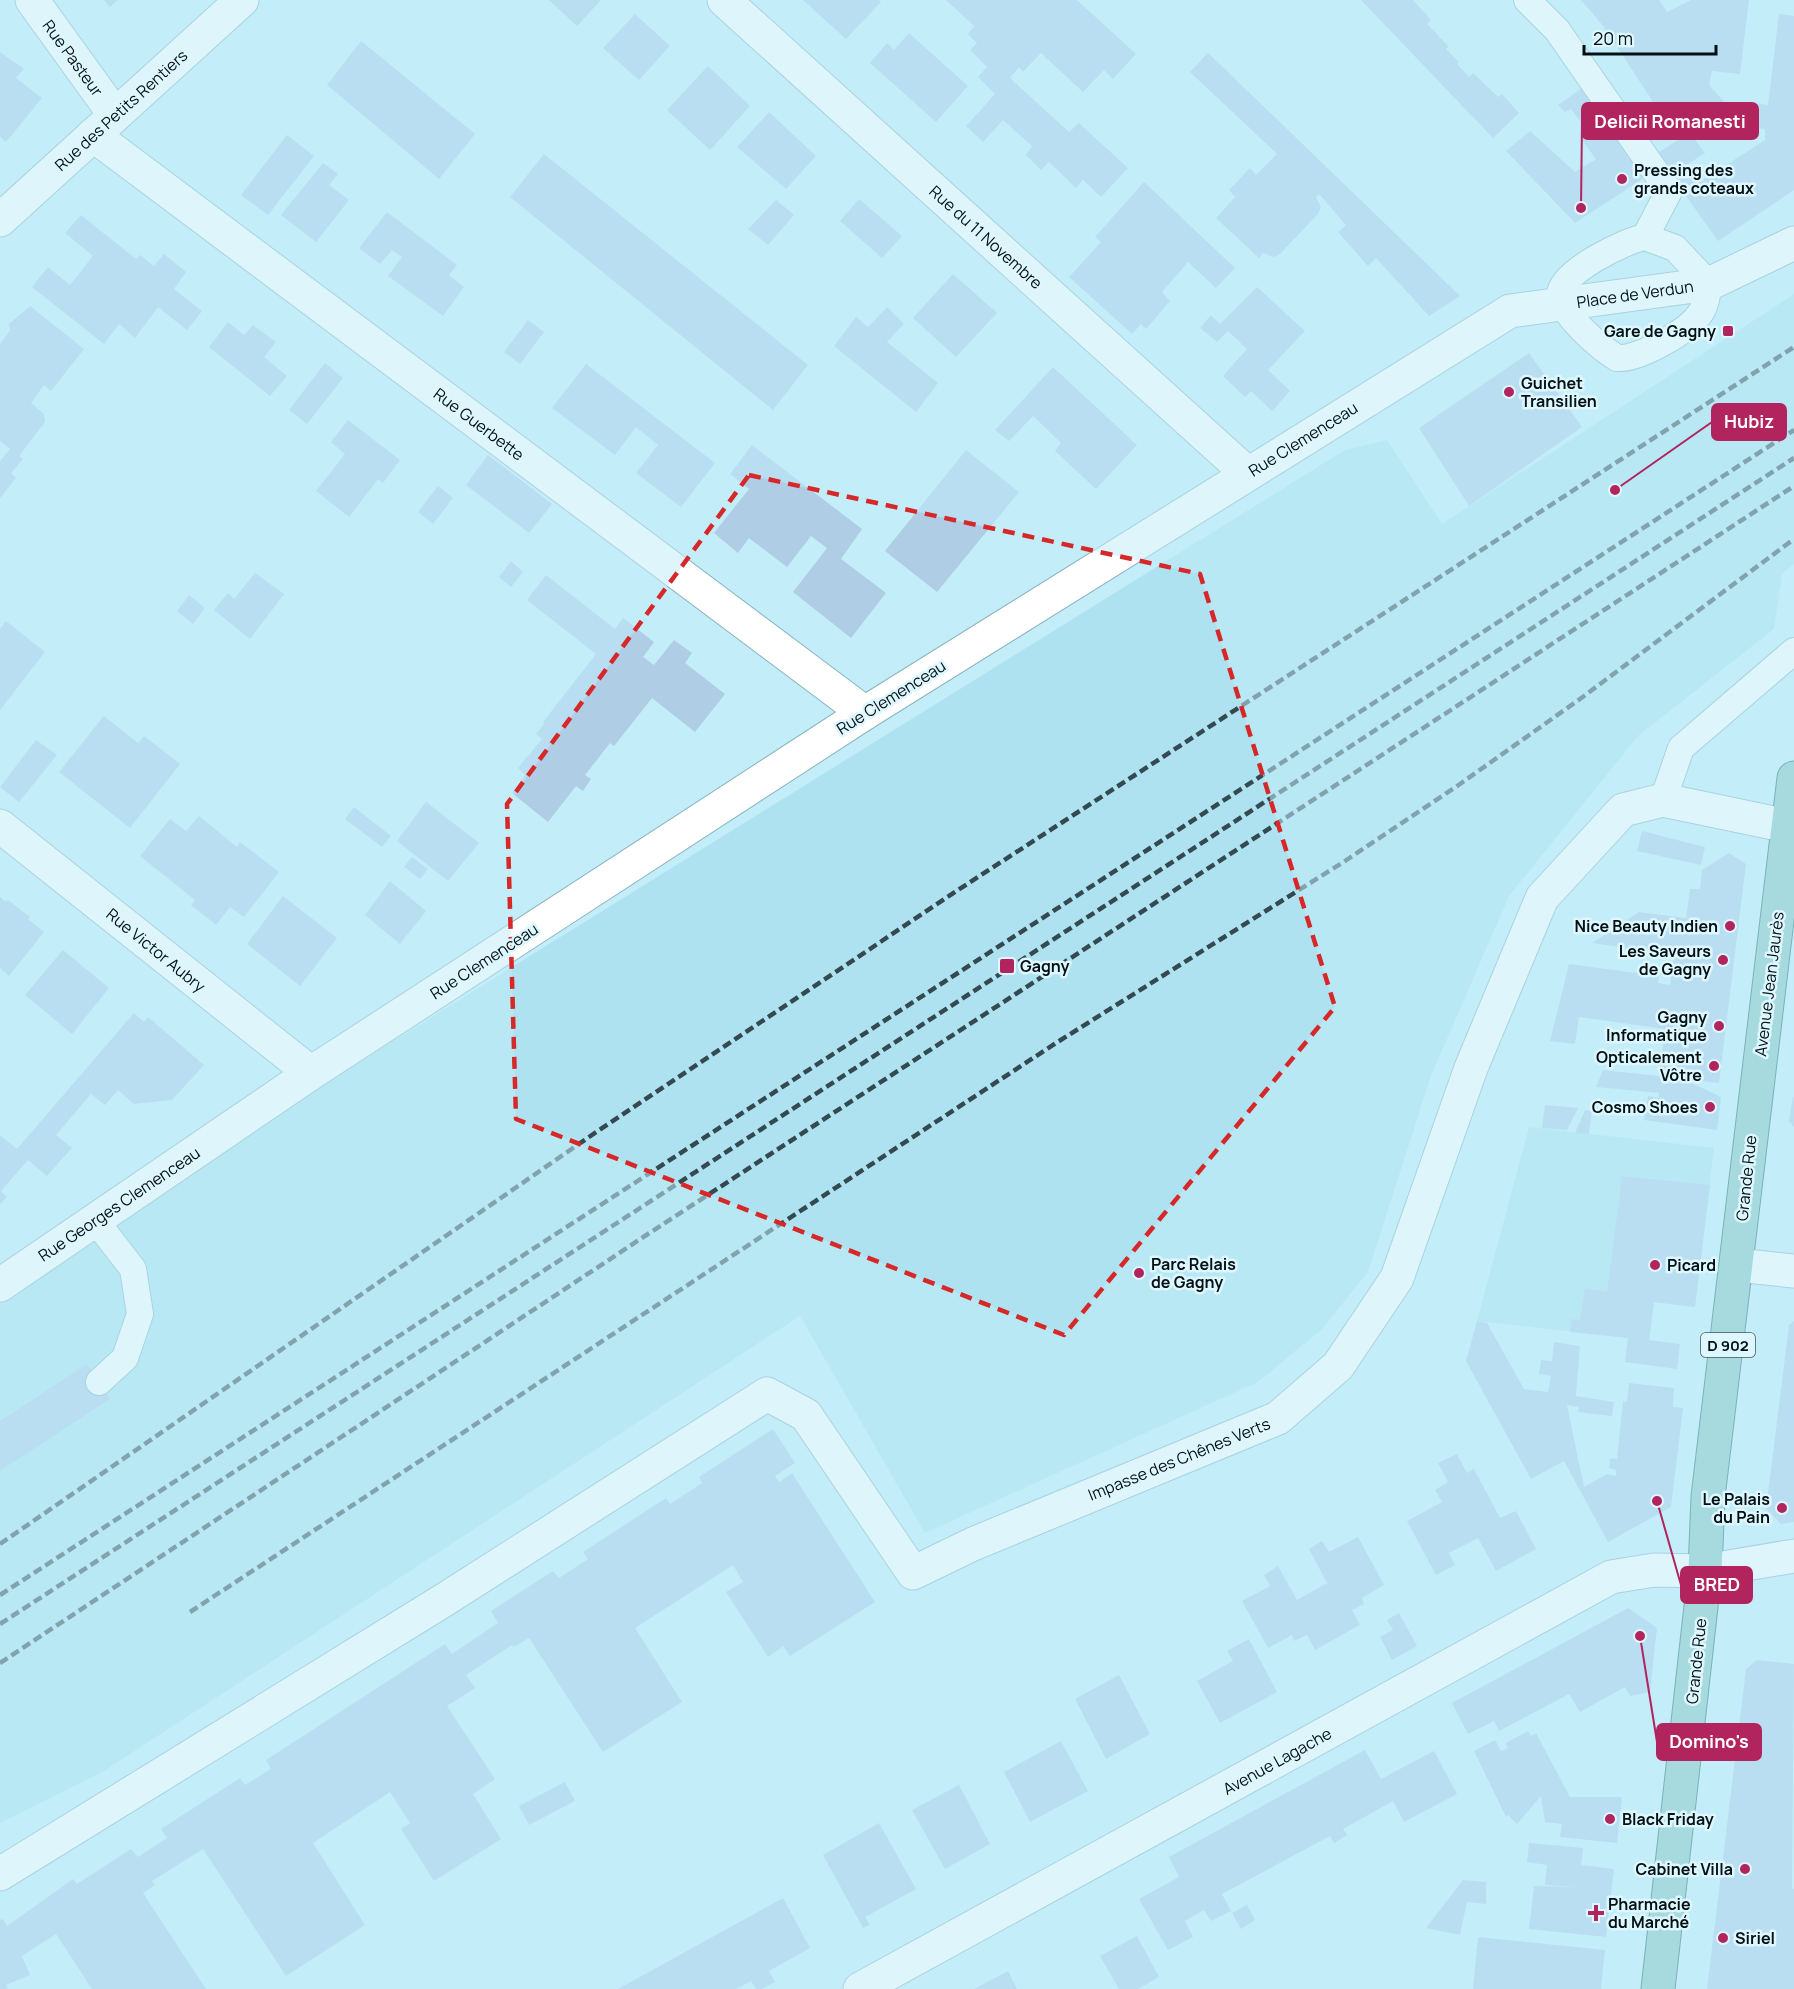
<svg xmlns="http://www.w3.org/2000/svg" width="1794" height="1989" font-family="Manrope,sans-serif">
	<rect width="100%" height="100%" fill="#c2edf9"/>
	<!-- built -->
	<g fill="#aee2f0">
		<path d="M1794 294V564L1782 574 1774 629 1638 736 1509 896 1431 1076 1368 1272 1322 1329 1258 1382 925 1533 800 1316 104 1771 0 1823V1285L1345 450 1387 440 1442 524Z"/>
		<path d="M1529 1127 1714 1148 1695 1307 1654 1302 1649 1340 1477 1321Z"/>
	</g>
	<!-- building -->
	<g fill="#b0cde6">
		<path d="M104 0H118L110 7Z"/>
		<path d="M549 0H601L577 26Z"/>
		<path d="M803 0H879L881 2 846 39Z"/>
		<path d="M946 0H1077L1136 54 1113 79 1104 70 1083 92 1041 53 1023 72 1019 67 1010 78 1069 132 1079 123 1128 168 1101 197 1083 180 1076 188 1049 162 1041 170 1026 155 1032 146 1003 120 983 142 966 126 995 94 978 77 987 67 970 50 977 43 968 34 974 26Z"/>
		<path d="M1361 0H1413L1431 20 1427 24 1449 47 1446 49 1459 62 1457 64 1469 77 1473 73 1498 97 1502 94 1519 113 1493 138Z"/>
		<path d="M1581 0H1659L1667 12 1691 0H1749L1740 74 1712 71 1709 85 1728 106 1689 132 1705 153 1685 166 1697 184 1765 140V129L1740 126 1744 102 1768 105 1779 14 1794 16V190L1718 241 1656 154 1678 140 1604 27Z"/>
		<path d="M635 14 670 46 639 80 603 48Z"/>
		<path d="M909 33 968 86 936 122 870 63 887 43 894 50Z"/>
		<path d="M361 41 475 134 439 179 327 85Z"/>
		<path d="M0 52 24 69 16 78 42 98 6 142 0 137Z"/>
		<path d="M1208 53 1257 100 1460 296 1429 316 1376 258 1368 266 1338 232 1346 225 1319 194 1316 197 1321 207 1318 214 1280 254 1274 257 1263 253 1259 258 1216 218 1235 197 1229 190 1250 168 1256 175 1277 154 1190 72Z"/>
		<path d="M708 66 750 106 710 150 667 110Z"/>
		<path d="M1582 88 1644 178 1575 223 1506 151 1530 131 1575 172 1596 159 1581 139 1587 134 1581 122 1571 109 1565 112 1558 105Z"/>
		<path d="M769 112 816 156 786 189 737 147Z"/>
		<path d="M287 135 314 156 268 215 241 195Z"/>
		<path d="M544 154 808 365 773 410 510 197Z"/>
		<path d="M323 163 338 174 329 185 349 200 316 242 281 215Z"/>
		<path d="M1144 182 1235 268 1216 288 1188 262 1162 292 1170 301 1146 329 1141 324 1132 334 1069 277 1101 242 1095 237Z"/>
		<path d="M859 199 902 236 882 258 840 221Z"/>
		<path d="M776 200 794 215 768 245 748 229Z"/>
		<path d="M387 212 457 265 449 275 464 287 443 316 388 276 402 257 392 250 380 264 359 248Z"/>
		<path d="M81 215 136 259 140 255 154 266 164 254 186 272 174 289 202 311 187 330 158 307 135 338 119 324 104 344 32 287 48 267 70 285 93 256 65 233Z"/>
		<path d="M953 274 997 313 956 357 913 318Z"/>
		<path d="M1257 287 1305 331 1268 370 1290 391 1272 411 1251 391 1245 397 1223 376 1247 349 1228 331 1217 342 1200 328 1211 315 1220 324Z"/>
		<path d="M30 306 84 349 51 391 44 385 31 403 44 414 45 422 19 456 23 459 11 473 16 478 0 498V461L10 449 0 441V344L10 331 9 324Z"/>
		<path d="M887 307 904 324 887 342 938 383 916 412 834 346 856 317 868 327Z"/>
		<path d="M528 320 544 332 520 364 504 352Z"/>
		<path d="M228 322 244 335 253 325 276 342 264 357 287 376 270 396 209 347Z"/>
		<path d="M1529 353 1582 427 1469 506 1419 428Z"/>
		<path d="M325 363 343 378 307 424 289 410Z"/>
		<path d="M586 364 715 463 681 507 636 473 658 445 636 427 615 455 552 408Z"/>
		<path d="M1053 367 1137 445 1096 489 1055 451 1061 443 1033 416 1009 441 995 430Z"/>
		<path d="M348 420 400 460 383 483 378 479 349 517 316 491 345 454 331 442Z"/>
		<path d="M752 445 862 529 841 559 886 593 851 638 793 592 827 548 811 536 787 567 749 538 738 553 714 533 749 489 730 474Z"/>
		<path d="M966 450 1019 492 937 592 885 551Z"/>
		<path d="M488 455 552 504 529 533 466 485Z"/>
		<path d="M438 486 453 498 433 524 418 512Z"/>
		<path d="M511 561 523 572 511 587 499 577Z"/>
		<path d="M255 573 284 594 250 639 214 610 228 593 234 599Z"/>
		<path d="M546 575 615 629 623 618 654 642 643 657 654 665 674 640 692 653 685 663 725 694 695 732 652 698 614 746 610 743 585 775 591 779 583 791 576 786 548 822 512 793 525 775 518 768 542 739 536 734 544 724 543 722 596 654 527 600Z"/>
		<path d="M189 595 205 608 193 624 177 611Z"/>
		<path d="M6 621 45 652 0 710V629Z"/>
		<path d="M104 716 138 743 144 736 180 764 130 828 59 772Z"/>
		<path d="M36 740 57 755 19 802 0 787Z"/>
		<path d="M426 802 479 843 448 881 397 841Z"/>
		<path d="M354 807 391 836 382 847 345 819Z"/>
		<path d="M199 816 237 847 240 842 279 872 244 917 230 907 216 925 191 905 195 900 140 856 170 819 186 831Z"/>
		<path d="M1642 831 1705 847 1701 865 1637 851Z"/>
		<path d="M1729 853 1746 864 1719 1083 1683 1079 1721 1097 1717 1130 1644 1120 1648 1096 1659 1098V1093L1596 1087 1603 1070 1659 1076 1665 1029 1579 1017 1575 1044 1550 1041 1569 964 1659 976 1658 983 1670 985 1674 955 1592 943 1639 912 1686 918 1690 889H1700L1702 870Z"/>
		<path d="M412 857 428 869 420 879 404 867Z"/>
		<path d="M390 881 426 911 400 944 365 915Z"/>
		<path d="M283 896 337 938 300 986 247 944Z"/>
		<path d="M0 897 6 902 8 900 30 917 28 919 44 932 9 976 0 968Z"/>
		<path d="M63 950 109 988 72 1034 25 995Z"/>
		<path d="M134 1013 144 1022 148 1017 204 1065 172 1100 134 1104 118 1090 105 1105 91 1094 56 1135 72 1148 47 1176 28 1160 1 1191 7 1197 0 1204V1135L17 1149Z"/>
		<path d="M1793 1096 1794 1097V1127L1789 1121Z"/>
		<path d="M1545 1105 1578 1108 1567 1130 1542 1128Z"/>
		<path d="M1585 1110 1592 1111 1589 1134 1575 1133Z"/>
		<path d="M1622 1176 1710 1185 1695 1307 1654 1302 1649 1340 1680 1344 1677 1369 1625 1362 1628 1338 1570 1332 1571 1319 1580 1320 1585 1288 1607 1292Z"/>
		<path d="M1477 1321 1487 1323 1524 1389 1548 1392 1551 1376 1539 1374 1541 1360 1552 1361 1554 1342 1580 1346 1576 1396 1614 1402 1612 1416 1578 1412 1579 1407 1567 1405 1584 1487 1607 1474 1616 1476V1470L1609 1468 1610 1458 1617 1459 1623 1401 1627 1402 1629 1383 1674 1388 1673 1407 1683 1408 1671 1507 1608 1542 1564 1461 1531 1479 1466 1361Z"/>
		<path d="M1794 1321V1522L1781 1524 1766 1509 1789 1325Z"/>
		<path d="M87 1364 110 1399 0 1471V1421Z"/>
		<path d="M773 1429 795 1463 775 1476 779 1482 792 1473 875 1602 790 1656 783 1646 768 1657 726 1592 743 1582 733 1565 635 1628 682 1702 603 1752 529 1638 514 1647 512 1645 466 1675 475 1688 447 1706 495 1779 473 1794 501 1839 434 1881 401 1829 410 1823 390 1792 313 1843 365 1925 286 1976 203 1849 152 1881 155 1885 143 1893 206 1989H92L56 1934 22 1956 30 1975 6 1985 8 1989H0V1920L3 1919 7 1926 73 1879 77 1884 131 1849 138 1857 167 1838 161 1829 240 1778 245 1785 271 1769 266 1760 445 1644 452 1654 498 1623 491 1611 553 1571 559 1578 588 1559 583 1552 666 1498 670 1504 702 1483 699 1477Z"/>
		<path d="M1457 1454 1467 1473 1474 1469 1500 1518 1516 1511 1536 1549 1496 1571 1478 1538 1449 1553 1455 1565 1436 1575 1407 1521 1442 1502 1435 1490 1448 1482 1438 1463Z"/>
		<path d="M1358 1537 1384 1585 1362 1598 1364 1604 1352 1610 1360 1625 1315 1650 1307 1635 1294 1641 1292 1635 1268 1648 1242 1601 1270 1586 1264 1575 1278 1566 1297 1600 1327 1583 1309 1549 1322 1541 1329 1552Z"/>
		<path d="M1628 1608 1657 1628 1650 1692 1630 1696 1625 1687 1580 1712 1569 1694 1499 1731 1494 1721 1468 1734 1452 1703Z"/>
		<path d="M1399 1613 1417 1646 1392 1660 1380 1637 1393 1630 1387 1620Z"/>
		<path d="M1249 1639 1277 1692 1220 1723 1197 1681 1233 1661 1227 1651Z"/>
		<path d="M1757 1660 1794 1664 1792 1888 1794 1889V1989H1707L1746 1669Z"/>
		<path d="M1119 1675 1150 1734 1106 1759 1075 1699Z"/>
		<path d="M1528 1731 1531 1736 1536 1733 1570 1797H1622L1617 1843 1560 1837 1562 1824 1545 1822 1541 1796 1517 1824 1508 1815 1506 1817 1474 1751 1495 1740 1501 1751 1508 1748 1506 1743Z"/>
		<path d="M1061 1741 1088 1791 1030 1822 1004 1772Z"/>
		<path d="M1365 1750 1381 1779 1434 1751 1457 1794 1404 1822 1393 1801 1343 1829 1347 1835 1334 1843 1330 1836 1222 1894 1231 1911 1211 1921 1204 1910 1185 1921 1193 1937 1168 1950 1139 1899 1179 1877 1169 1857Z"/>
		<path d="M565 1782 575 1801 529 1825 519 1806Z"/>
		<path d="M959 1785 990 1844 945 1869 912 1810Z"/>
		<path d="M879 1823 916 1889 865 1917 870 1925 863 1928 823 1855Z"/>
		<path d="M1529 1843 1583 1848 1581 1865 1614 1869 1606 1937 1529 1929 1534 1886 1578 1887 1545 1885 1547 1865 1527 1862Z"/>
		<path d="M1463 1880 1486 1882V1904L1467 1902 1460 1935 1426 1928Z"/>
		<path d="M783 1898 810 1948 769 1971 775 1982 762 1989H756L751 1981 736 1989H618Z"/>
		<path d="M1247 1905 1255 1920 1241 1929 1232 1913Z"/>
		<path d="M1137 1936 1159 1977 1138 1989H1119L1100 1956Z"/>
		<path d="M1478 1937 1605 1950 1601 1989H1473Z"/>
		<path d="M1008 1971 1017 1989H974Z"/>
	</g>
	<g fill="none" stroke-linecap="round" stroke-linejoin="round">
		<!-- service casing -->
		<g stroke="#8ab4bf" stroke-width="28">
			<g id="service">
				<path d="M1527 0 1557 30 1669 191 1645 237"/>
				<path d="M1645 237 1675 248 1709 284C1707 294 1706 307 1699 315 1687 332 1638 360 1617 358 1602 349 1559 313 1560 294 1561 272 1626 240 1645 237Z"/>
				<path d="M1663 800 1681 748 1794 651"/>
				<path d="M95 1220 133 1269 140 1314 125 1358 99 1382"/>
			</g>
		</g>
		<!-- minor casing -->
		<g stroke="#8ab4bf" stroke-width="35">
			<g id="minor">
				<path d="M32 0 115 115"/>
				<path d="M724 0 1248 474"/>
				<path d="M93 135 865 713"/>
				<path d="M0 220 242 0"/>
				<path d="M0 826 311 1073"/>
				<path d="M1737 1265 1794 1271"/>
				<path d="M0 1285 311 1073 865 713 1510 311 1709 284 1794 243"/>
				<path d="M0 1874 444 1600 767 1394 806 1415 913 1573 973 1544 1278 1418 1338 1366 1397 1278 1471 1068 1542 898 1623 810 1663 800 1788 826"/>
				<path d="M860 1989 1611 1577 1654 1570 1705 1571 1794 1556"/>
			</g>
		</g>
		<!-- primary casing -->
		<g stroke="#206c68" stroke-width="35">
			<path id="primary" d="M1658 1989 1705 1571 1708 1497 1794 778"/>
		</g>
		<!-- service -->
		<use href="#service" stroke="#fff" stroke-width="26"/>
		<!-- minor -->
		<use href="#minor" stroke="#fff" stroke-width="33"/>
		<!-- primary -->
		<use href="#primary" stroke="#83c4bf" stroke-width="33"/>
		<!-- rail -->
		<g stroke="#344a50" stroke-width="4.5" stroke-dasharray="9 4.5" stroke-linecap="butt">
			<path d="M0 1544 589 1137 958 890 1794 347"/>
			<path d="M0 1595 1794 430"/>
			<path d="M190 1612 1056 1043 1345 861 1460 784 1580 699 1794 539"/>
			<path d="M0 1624 1794 458"/>
			<path d="M0 1663 648 1234 1794 486"/>
		</g>
	</g>
	<!-- marked area -->
	<path d="M0 0H1794V1989H0ZM749 475 1200 574 1335 1007 1064 1335 516 1119 507 804Z" fill="#c2edf9" fill-opacity=".55" fill-rule="evenodd"/>
	<path fill="none" stroke="#d62828" stroke-width="4.5" stroke-dasharray="12 8" stroke-linejoin="round" d="M749 475 1200 574 1335 1007 1064 1335 516 1119 507 804Z"/>
	<!-- markers -->
	<g fill="#b1245e" stroke="#def7fe" stroke-width="2">
		<circle cx="1622" cy="179" r="6"/>
		<rect x="1722" y="325" width="12" height="12" rx="3"/>
		<circle cx="1509" cy="392" r="6"/>
		<circle cx="1730" cy="926" r="6"/>
		<circle cx="1723" cy="960" r="6"/>
		<rect x="999" y="958" width="16" height="16" rx="3"/>
		<circle cx="1719" cy="1026" r="6"/>
		<circle cx="1714" cy="1066" r="6"/>
		<circle cx="1710" cy="1107" r="6"/>
		<circle cx="1655" cy="1265" r="6"/>
		<circle cx="1139" cy="1273" r="6"/>
		<circle cx="1782" cy="1508" r="6"/>
		<circle cx="1610" cy="1819" r="6"/>
		<circle cx="1745" cy="1869" r="6"/>
		<path d="M1593 1904h6v6h6v6h-6v6h-6v-6h-6v-6h6z"/>
		<circle cx="1723" cy="1938" r="6"/>
	</g>
	<g text-anchor="middle" dominant-baseline="central" stroke-width="5" stroke-linejoin="round" paint-order="stroke">
		<!-- shield labels -->
		<rect fill="#def7fe" stroke="#45565b" stroke-width="1.5" x="1701" y="1333" width="54" height="24" rx="4.5"/>
		<g font-size="15" font-weight="bold" fill="#031115">
			<text x="1728" y="1345">D 902</text>
		</g>
		<!-- street labels -->
		<g font-size="16" fill="#031115" stroke="#def7fe">
			<text transform="translate(73 58) rotate(54)">Rue Pasteur</text>
			<text transform="translate(121 110) rotate(-42)">Rue des Petits Rentiers</text>
			<text transform="translate(986 237) rotate(42)">Rue du 11 Novembre</text>
			<text transform="translate(1635 294) rotate(-8)">Place de Verdun</text>
			<text transform="translate(479 424) rotate(37)">Rue Guerbette</text>
			<text transform="translate(1303 439) rotate(-32)">Rue Clemenceau</text>
			<text transform="translate(891 697) rotate(-32)">Rue Clemenceau</text>
			<text transform="translate(156 950) rotate(39)">Rue Victor Aubry</text>
			<text transform="translate(484 961) rotate(-33)">Rue Clemenceau</text>
			<text transform="translate(1769 984) rotate(-83)">Avenue Jean Jaurès</text>
			<text transform="translate(1746 1178) rotate(-84)">Grande Rue</text>
			<text transform="translate(119 1204) rotate(-34)">Rue Georges Clemenceau</text>
			<text transform="translate(1179 1459) rotate(-22)">Impasse des Chênes Verts</text>
			<text transform="translate(1696 1661) rotate(-84)">Grande Rue</text>
			<text transform="translate(1277 1761) rotate(-29)">Avenue Lagache</text>
		</g>
		<!-- poi labels -->
		<g font-size="16" font-weight="bold" fill="#031115" stroke="#def7fe" text-anchor="start">
			<text x="1634" y="170">Pressing des<tspan x="1634" dy="18">grands coteaux</tspan></text>
			<text x="1716" y="331" text-anchor="end">Gare de Gagny</text>
			<text x="1521" y="383">Guichet<tspan x="1521" dy="18">Transilien</tspan></text>
			<text x="1718" y="926" text-anchor="end">Nice Beauty Indien</text>
			<text x="1711" y="951" text-anchor="end">Les Saveurs<tspan x="1711" dy="18">de Gagny</tspan></text>
			<text x="1020" y="966">Gagny</text>
			<text x="1707" y="1017" text-anchor="end">Gagny<tspan x="1707" dy="18">Informatique</tspan></text>
			<text x="1702" y="1057" text-anchor="end">Opticalement<tspan x="1702" dy="18">Vôtre</tspan></text>
			<text x="1698" y="1107" text-anchor="end">Cosmo Shoes</text>
			<text x="1151" y="1264">Parc Relais<tspan x="1151" dy="18">de Gagny</tspan></text>
			<text x="1667" y="1265">Picard</text>
			<text x="1770" y="1499" text-anchor="end">Le Palais<tspan x="1770" dy="18">du Pain</tspan></text>
			<text x="1622" y="1819">Black Friday</text>
			<text x="1733" y="1869" text-anchor="end">Cabinet Villa</text>
			<text x="1608" y="1904">Pharmacie<tspan x="1608" dy="18">du Marché</tspan></text>
			<text x="1735" y="1938">Siriel</text>
		</g>
	</g>
	<!-- callouts -->
	<path fill="none" stroke="#b1245e" stroke-width="2" d="M1581 208L1582 121M1615 490L1712 422M1657 1501L1681 1585M1640 1636L1657 1742"/>
	<g fill="#b1245e" stroke="#def7fe" stroke-width="2">
		<circle cx="1581" cy="208" r="6"/>
		<circle cx="1615" cy="490" r="6"/>
		<circle cx="1657" cy="1501" r="6"/>
		<circle cx="1640" cy="1636" r="6"/>
	</g>
	<g fill="#b1245e" stroke="#b1245e" stroke-width="2">
		<rect x="1582" y="103" width="176" height="36" rx="6"/>
		<rect x="1712" y="404" width="74" height="36" rx="6"/>
		<rect x="1681" y="1567" width="71" height="36" rx="6"/>
		<rect x="1657" y="1724" width="104" height="36" rx="6"/>
	</g>
	<g font-size="18" text-anchor="middle" font-weight="bold" fill="#fff">
		<text x="1670" y="128">Delicii Romanesti</text>
		<text x="1749" y="428">Hubiz</text>
		<text x="1717" y="1591">BRED</text>
		<text x="1709" y="1748">Domino's</text>
	</g>
	<!-- scale -->
	<path d="M1584 45v9h132v-9" fill="none" stroke="#031115" stroke-width="3"/>
	<text x="1593" y="45" font-size="18" fill="#031115" stroke="#def7fe" stroke-width="4.5" paint-order="stroke">20 m</text>
</svg>
